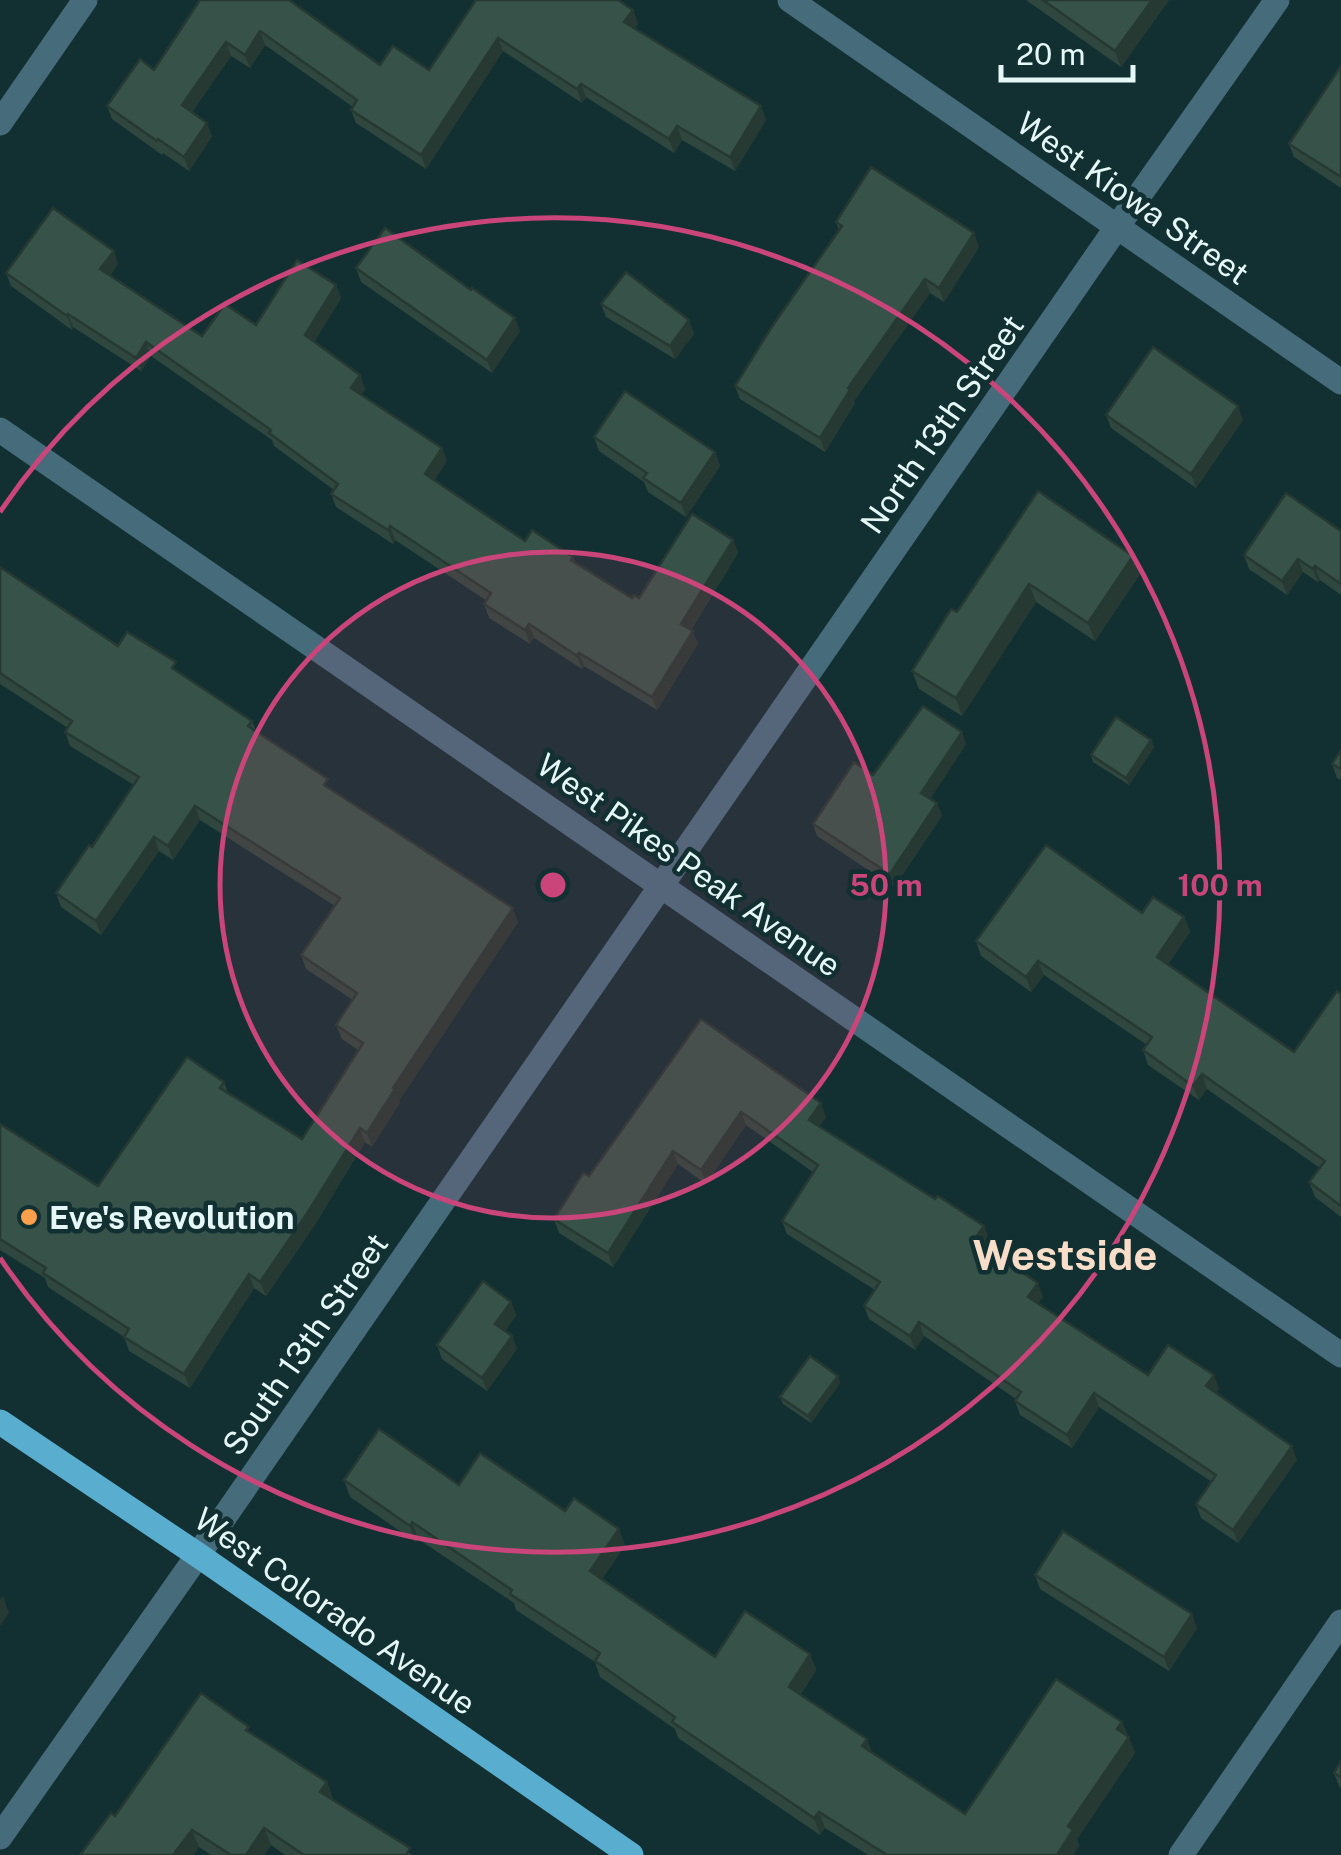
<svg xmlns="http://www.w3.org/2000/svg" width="1341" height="1855" font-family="'Public Sans',sans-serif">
	<rect width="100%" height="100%" fill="#123031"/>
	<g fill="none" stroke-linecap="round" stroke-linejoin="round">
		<!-- minor -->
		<g stroke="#466c7c" stroke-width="25">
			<path d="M790 0 1341 382"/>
			<path d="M0 123 85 0"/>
			<path d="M0 430 1341 1355"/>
			<path d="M0 1837 198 1555 1117 227 1277 0"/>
			<path d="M1181 1855 1341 1622"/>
		</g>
		<!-- primary -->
		<path stroke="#59adce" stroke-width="25" d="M0 1422 198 1555 631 1855"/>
	</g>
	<!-- wall -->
	<g fill="#2f473e">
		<path d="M200 0 380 65 429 70 476 0 633 10 638 24 634 28 761 106 766 120 735 171 682 140 674 153 586 97 582 103 503 51 426 169 356 123 351 110 353 107 265 45 250 68 231 56 192 112 212 136 189 171 163 153 162 155 112 119 107 106 154 70Z"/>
		<path d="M1026 0H1169L1121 67Z"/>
		<path d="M1341 66V188L1294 157 1289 144Z"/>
		<path d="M836 222 979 247 944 302 930 293 854 401 855 403 825 452 740 399 735 386 839 230Z"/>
		<path d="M118 264 110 276 202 336 256 325 336 285 341 298 314 342 360 375 365 389 361 395 442 448 447 461 434 480 525 541 573 557 576 563 632 598H639L733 540 738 553 691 630 698 644 657 710 584 666 582 669 534 638 530 644 489 618 484 604 487 601 395 540 393 544 336 507 331 494 334 490 274 446 272 440 151 356 141 371 73 327 72 330 11 286 6 273Z"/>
		<path d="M356 268 520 331 492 373 361 282Z"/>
		<path d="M601 304 689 320 694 334 675 359 606 317Z"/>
		<path d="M1106 415 1243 420 1196 488 1111 428Z"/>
		<path d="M594 437 715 452 720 466 686 517 648 492 644 482 599 451Z"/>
		<path d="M1038 491 1140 574 1095 641 1036 602 962 716 919 689 912 671 957 612Z"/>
		<path d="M1341 531V595L1320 580 1318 582 1303 572 1287 595 1249 569 1244 555Z"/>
		<path d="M0 567 118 646 180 673 252 721 256 731 332 791 518 922 399 1101 400 1103 372 1147 365 1142 314 1226 266 1296 254 1288 190 1388 129 1351 124 1337 48 1287 45 1278 0 1250V1124L98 1186 224 1082 228 1094 302 1139 358 1050 342 1039 336 1025 353 1000 306 969 301 955 335 906 200 820 173 860 159 851 101 935 61 907 56 893 92 847 134 785 70 746 65 732 68 728 0 684Z"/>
		<path d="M1151 740 1154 747 1129 785 1093 762 1091 755Z"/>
		<path d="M966 744 930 799 937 803 942 816 894 887 817 836 813 824 873 775Z"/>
		<path d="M1341 750V780L1337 778 1332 764Z"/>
		<path d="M1142 913 1184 917 1190 932 1168 964 1294 1052 1341 994V1217L1315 1197 1309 1182 1320 1168 1207 1089 1199 1100 1148 1065 1143 1050 1147 1045 1044 975 1031 992 981 956 976 941Z"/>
		<path d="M701 1019 826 1117 819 1126 935 1199 984 1226 989 1240 984 1247 1043 1297 1038 1303 1148 1375 1219 1389 1216 1393 1297 1460 1238 1543 1201 1518 1196 1504 1212 1482 1099 1407 1072 1448 1020 1415 1015 1401 1016 1399 924 1336 915 1350 869 1319 864 1306 875 1290 787 1234 782 1221 813 1172 746 1125 706 1184 678 1164 613 1267 559 1233 554 1219 589 1176Z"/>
		<path d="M511 1302 516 1315 505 1331 512 1336 517 1349 487 1391 442 1359 437 1345Z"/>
		<path d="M838 1376 840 1383 811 1423 783 1404 780 1397Z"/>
		<path d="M344 1480 459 1485 565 1511 625 1545 602 1579 715 1657 810 1654 816 1670 801 1694 872 1752 965 1814 1122 1722 1135 1753 1077 1839 1079 1846 1073 1855H868L825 1828 820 1835 678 1738 675 1729 600 1677 595 1662 516 1610 514 1603 418 1539 416 1542 350 1497Z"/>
		<path d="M1035 1575 1197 1628 1169 1671 1040 1589Z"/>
		<path d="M251 1733 327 1782 333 1799 412 1855H285L271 1845 264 1855H211L199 1847 193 1855H80Z"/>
		<path d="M1341 1761V1788L1339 1786 1334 1773Z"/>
	</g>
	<!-- shaded-wall -->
	<g fill="#263932">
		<path d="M1152 0H1169L1121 67 1115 51Z"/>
		<path d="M633 10 638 24 629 35 624 22Z"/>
		<path d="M260 31 265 45 250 68 245 55Z"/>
		<path d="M498 38 503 51 426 169 421 155Z"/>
		<path d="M226 42 231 56 187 119 182 105Z"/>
		<path d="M581 84 586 97 582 103 577 89Z"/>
		<path d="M761 106 766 120 735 171 730 157Z"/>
		<path d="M207 123 212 136 189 171 184 157Z"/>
		<path d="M677 126 682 140 674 153 669 139Z"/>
		<path d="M974 233 979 247 944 302 939 288Z"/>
		<path d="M114 251 118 264 105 283 100 269Z"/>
		<path d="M925 279 930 293 854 401 855 403 825 452 820 438 848 388Z"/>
		<path d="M336 285 341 298 310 349 305 335Z"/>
		<path d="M68 314 73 327 72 330 67 316Z"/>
		<path d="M515 318 520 331 492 373 487 360Z"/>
		<path d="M689 320 694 334 675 359 670 346Z"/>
		<path d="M146 342 151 356 141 371 136 358Z"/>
		<path d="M360 375 365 389 356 402 351 388Z"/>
		<path d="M1238 406 1243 420 1196 488 1191 474Z"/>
		<path d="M442 448 447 461 430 487 425 474Z"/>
		<path d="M715 452 720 466 686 517 681 503Z"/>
		<path d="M390 526 395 540 393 544 388 530Z"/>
		<path d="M733 540 738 553 686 637 681 624Z"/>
		<path d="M1133 556 1140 574 1095 641 1088 623Z"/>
		<path d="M1298 559 1303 572 1287 595 1282 581Z"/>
		<path d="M1315 566 1320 580 1318 582 1313 569Z"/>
		<path d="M1029 584 1036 602 962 716 956 698Z"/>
		<path d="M529 624 534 638 530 644 525 630Z"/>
		<path d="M693 631 698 644 657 710 652 697Z"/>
		<path d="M579 653 584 666 582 669 577 656Z"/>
		<path d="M962 732 966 744 926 805 921 793Z"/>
		<path d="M1151 740 1154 747 1129 785 1126 778Z"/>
		<path d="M937 803 942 816 894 887 890 874Z"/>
		<path d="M195 806 200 820 173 860 168 846Z"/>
		<path d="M154 837 159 851 101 935 96 921Z"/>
		<path d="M513 908 518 922 399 1101 400 1103 372 1147 367 1133 393 1088Z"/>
		<path d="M1184 917 1190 932 1163 972 1157 957Z"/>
		<path d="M1038 961 1044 975 1031 992 1026 977Z"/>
		<path d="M1202 1074 1207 1089 1199 1100 1193 1086Z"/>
		<path d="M821 1103 826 1117 814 1134 809 1120Z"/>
		<path d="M741 1112 746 1125 706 1184 701 1170Z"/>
		<path d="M360 1128 365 1142 314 1226 266 1296 260 1282Z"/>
		<path d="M673 1151 678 1164 613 1267 608 1253Z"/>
		<path d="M984 1226 989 1240 979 1254 974 1240Z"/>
		<path d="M249 1274 254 1288 190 1388 184 1374Z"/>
		<path d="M1038 1283 1043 1297 1033 1310 1028 1297Z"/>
		<path d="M511 1302 516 1315 500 1338 495 1324Z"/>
		<path d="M919 1322 924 1336 915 1350 910 1336Z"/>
		<path d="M512 1336 517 1349 487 1391 482 1378Z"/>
		<path d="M1214 1375 1219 1389 1211 1400 1206 1386Z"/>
		<path d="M838 1376 840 1383 811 1423 808 1416Z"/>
		<path d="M1094 1393 1099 1407 1072 1448 1067 1435Z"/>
		<path d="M1292 1446 1297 1460 1238 1543 1233 1530Z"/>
		<path d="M412 1522 418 1539 416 1542 410 1526Z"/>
		<path d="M619 1529 625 1545 596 1587 590 1571Z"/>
		<path d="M3 1596 9 1613 0 1626V1600Z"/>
		<path d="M1192 1614 1197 1628 1169 1671 1164 1657Z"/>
		<path d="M810 1654 816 1670 795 1703 789 1687Z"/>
		<path d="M1122 1722 1128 1738 1117 1729Z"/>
		<path d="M1129 1737 1135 1753 1077 1839 1079 1846 1073 1855H1057L1068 1826Z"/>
		<path d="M867 1739 873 1755 862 1746Z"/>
		<path d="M327 1782 333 1800 320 1792Z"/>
		<path d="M819 1812 825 1828 820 1835 814 1818Z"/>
		<path d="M264 1828 271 1845 264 1855H246Z"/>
		<path d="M192 1830 199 1847 193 1855H173Z"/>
	</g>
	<!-- building -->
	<g fill="#375248" stroke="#263932" stroke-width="2.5">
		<path d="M200 0H289L380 65 393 46 429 70 476 0H618L633 10 624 22 761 106 730 157 677 126 669 139 581 84 577 89 498 38 421 155 351 110 357 100 260 31 245 55 226 42 182 105 207 123 184 157 158 139 157 141 107 106 140 59 154 70Z"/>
		<path d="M1043 0H1152L1115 51Z"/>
		<path d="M1341 66V177L1289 144Z"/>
		<path d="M871 167 974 233 939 288 925 279 848 388 850 390 820 438 735 386 773 325 842 226 836 222Z"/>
		<path d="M53 208 114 251 100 269 202 336 225 304 256 325 297 260 336 285 305 335 360 375 351 388 442 448 425 474 525 541 532 530 573 557 571 560 632 598 634 595 639 598 692 514 733 540 681 624 693 631 652 697 579 653 577 656 529 624 525 630 484 604 491 593 390 526 388 530 331 494 338 484 269 433 271 430 146 342 136 358 68 314 67 316 6 273Z"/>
		<path d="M385 228 471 290 472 288 515 318 487 360 356 268Z"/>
		<path d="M626 272 689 320 670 346 601 304Z"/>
		<path d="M1153 347 1238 406 1191 474 1106 415Z"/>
		<path d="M625 391 715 452 681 503 643 478 647 473 594 437Z"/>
		<path d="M1038 491 1133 556 1088 623 1029 584 956 698 912 671 951 609 957 612Z"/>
		<path d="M1286 493 1341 531V584L1315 566 1313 569 1298 559 1282 581 1244 555Z"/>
		<path d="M0 567 118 646 127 632 176 662 172 668 252 721 248 726 328 779 324 785 513 908 393 1088 395 1089 367 1133 360 1128 308 1212 260 1282 249 1274 184 1374 124 1337 129 1329 43 1273 46 1268 0 1239V1124L98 1186 187 1057 224 1082 220 1088 302 1139 363 1043 336 1025 357 993 301 955 340 898 195 806 168 846 154 837 96 921 56 893 89 845 92 847 139 777 65 732 72 721 0 673Z"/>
		<path d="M923 706 962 732 921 793 937 803 890 874 813 824 854 762 873 775Z"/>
		<path d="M1116 717 1151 740 1126 778 1091 755Z"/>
		<path d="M1341 750V769L1332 764Z"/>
		<path d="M1046 845 1142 913 1153 897 1184 917 1157 957 1294 1052 1337 991 1341 994V1206L1309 1182 1325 1161 1202 1074 1193 1086 1143 1050 1152 1037 1038 961 1026 977 976 941Z"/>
		<path d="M701 1019 821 1103 809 1120 935 1199 938 1196 984 1226 974 1240 1038 1283 1028 1297 1148 1375 1168 1345 1214 1375 1206 1386 1292 1446 1233 1530 1196 1504 1216 1475 1094 1393 1067 1435 1015 1401 1021 1392 919 1322 910 1336 864 1306 880 1282 782 1221 818 1165 741 1112 701 1170 673 1151 608 1253 554 1219 583 1173 589 1176Z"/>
		<path d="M483 1281 511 1302 495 1324 512 1336 482 1378 437 1345Z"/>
		<path d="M810 1356 838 1376 808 1416 780 1397Z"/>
		<path d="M379 1429 459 1485 480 1453 565 1511 574 1498 619 1529 590 1571 715 1657 745 1611 810 1654 789 1687 867 1739 862 1746 965 1814 1056 1679 1122 1722 1117 1729 1129 1737 1068 1826 1073 1830 1057 1855H887L819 1812 814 1818 672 1722 675 1717 595 1661 600 1653 510 1594 512 1590 412 1522 410 1526 344 1480Z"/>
		<path d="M1063 1531 1192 1614 1164 1657 1035 1575Z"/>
		<path d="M201 1693 249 1727 246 1730 327 1782 320 1792 410 1848 406 1855H304L264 1828 246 1855H231L192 1830 173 1855H80L111 1813 115 1816Z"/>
		<path d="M1341 1761V1777L1334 1773Z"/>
	</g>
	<!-- distance rings -->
	<circle cx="553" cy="885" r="333" fill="#c9457a" fill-opacity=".12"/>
	<g fill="none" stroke="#c9457a" stroke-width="5">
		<circle cx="553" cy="885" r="333"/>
		<path d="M0 512A667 667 0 1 1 0 1258"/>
	</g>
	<!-- markers -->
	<circle fill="#f8a04b" stroke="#123031" stroke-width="4" cx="29" cy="1217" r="10"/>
	<g text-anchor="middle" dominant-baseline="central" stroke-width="9" stroke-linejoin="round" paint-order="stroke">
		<!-- street labels -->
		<g font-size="32" fill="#e5f7f7" stroke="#123031">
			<text transform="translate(1133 198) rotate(35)">West Kiowa Street</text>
			<text transform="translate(942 424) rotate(-55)">North 13th Street</text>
			<text transform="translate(689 865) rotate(35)">West Pikes Peak Avenue</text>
			<text transform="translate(305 1344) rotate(-55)">South 13th Street</text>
			<text transform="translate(335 1611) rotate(35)">West Colorado Avenue</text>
		</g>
		<!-- poi labels -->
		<g font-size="32" font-weight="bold" fill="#e5f7f7" stroke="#123031" text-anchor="start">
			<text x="49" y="1217">Eve's Revolution</text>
		</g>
		<!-- district labels -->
		<g font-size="42" font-weight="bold" fill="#f8dec9" stroke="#123031">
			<text x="1065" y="1254">Westside</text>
		</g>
	</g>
	<circle cx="553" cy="885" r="15" fill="#c9457a" stroke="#123031" stroke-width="5"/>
	<g font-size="30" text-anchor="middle" font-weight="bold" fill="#c9457a" stroke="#123031" stroke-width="9" stroke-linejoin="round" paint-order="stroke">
		<text x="886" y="896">50 m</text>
		<text x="1220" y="896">100 m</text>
	</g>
	<!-- scale -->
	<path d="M1001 65v15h132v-15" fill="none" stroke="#e5f7f7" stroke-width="5"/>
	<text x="1016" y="65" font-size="30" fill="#e5f7f7" stroke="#123031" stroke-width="8" paint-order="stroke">20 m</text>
</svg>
